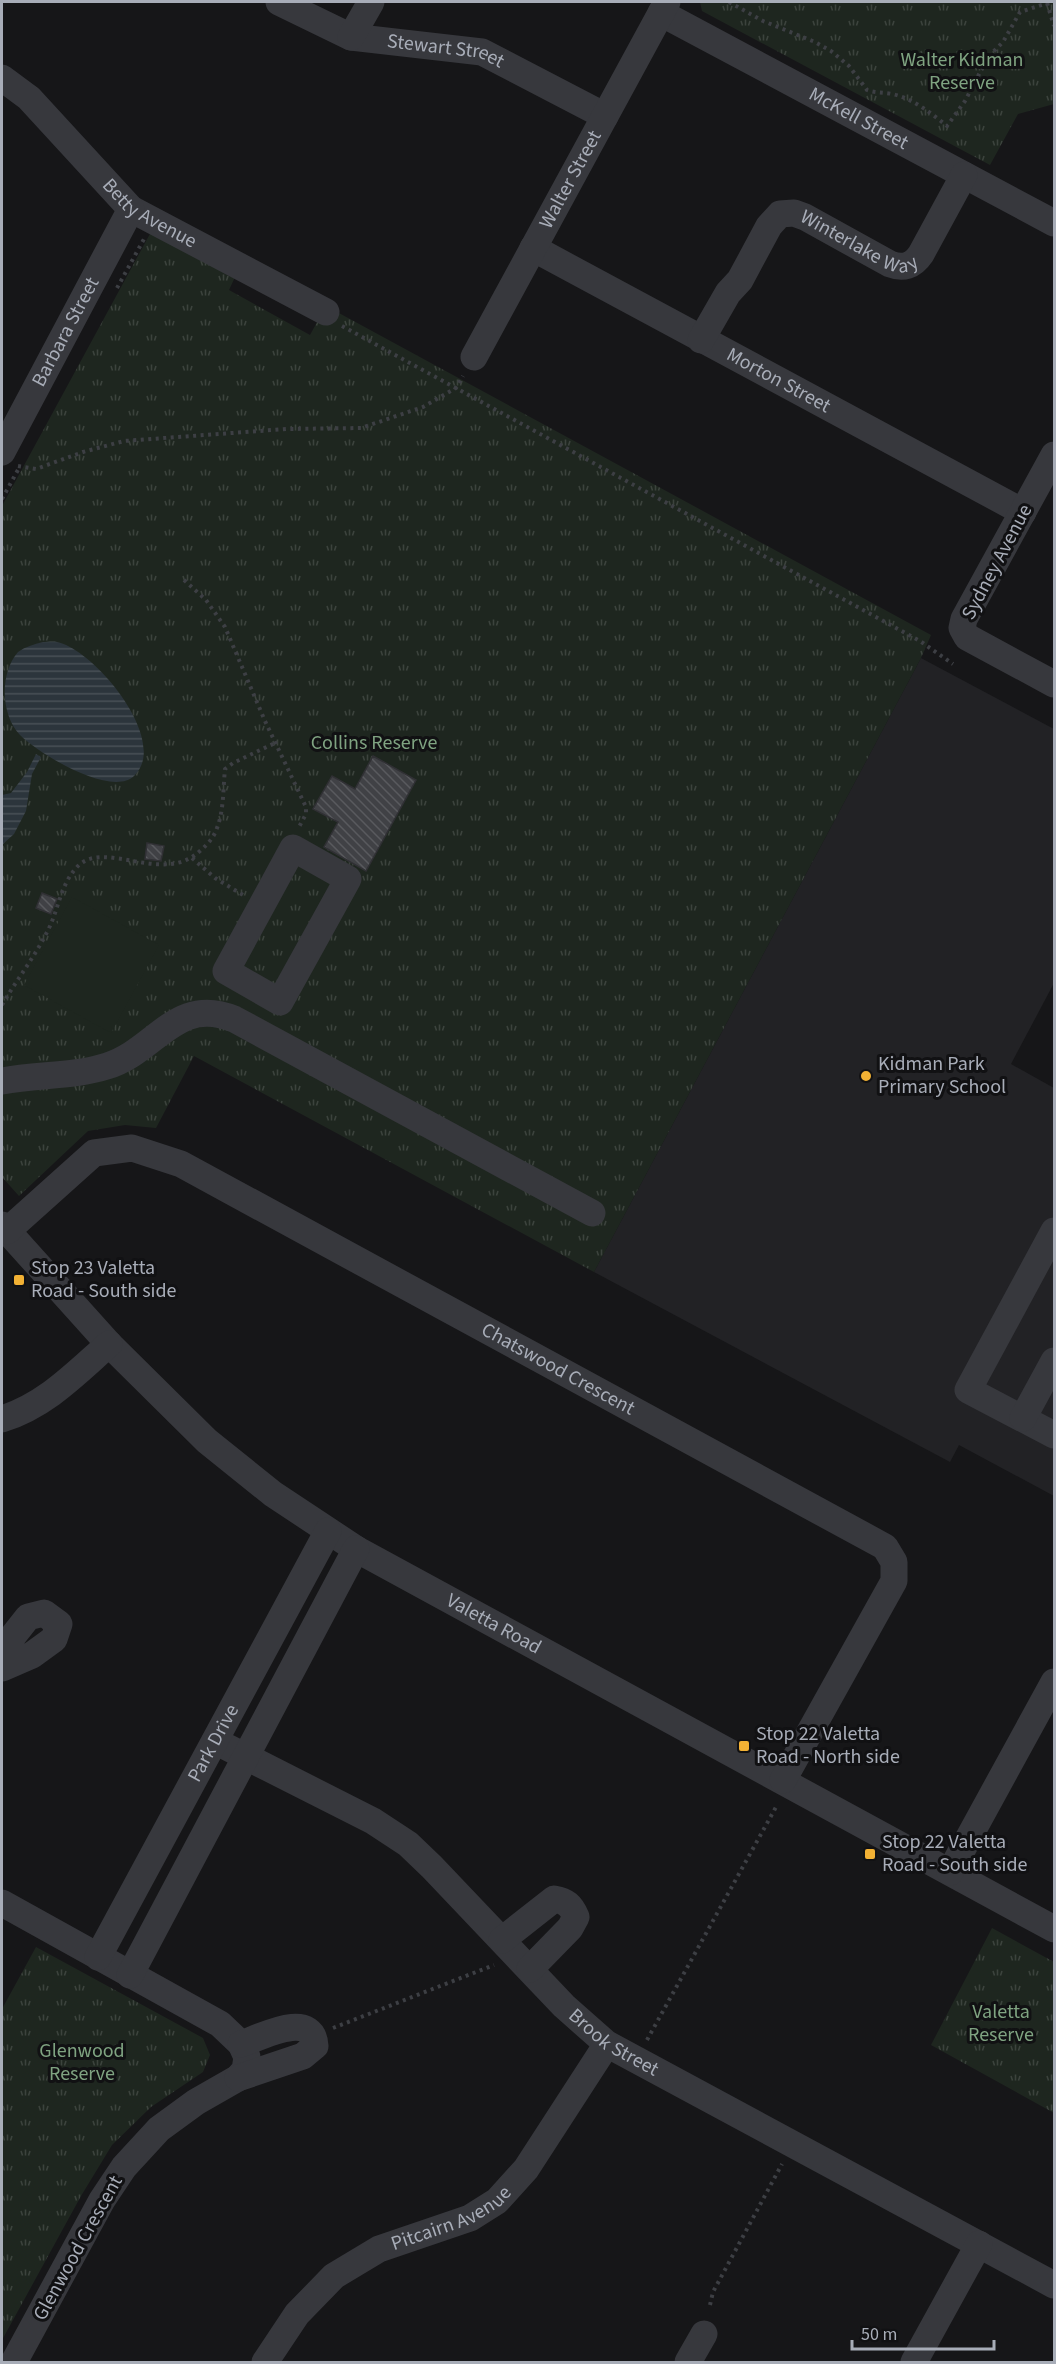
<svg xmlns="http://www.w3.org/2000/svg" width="1056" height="2364" font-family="'Source Sans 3',sans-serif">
	<defs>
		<pattern id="grass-tufts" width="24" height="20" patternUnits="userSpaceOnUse" patternTransform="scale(1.5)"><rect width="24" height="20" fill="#1e261f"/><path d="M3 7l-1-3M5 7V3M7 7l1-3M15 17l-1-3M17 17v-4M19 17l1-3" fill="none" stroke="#3c433d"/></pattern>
		<pattern id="water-rules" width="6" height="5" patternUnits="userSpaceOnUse" patternTransform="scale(1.5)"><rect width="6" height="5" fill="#2c353c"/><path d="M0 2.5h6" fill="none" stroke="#485056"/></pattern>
		<pattern id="building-back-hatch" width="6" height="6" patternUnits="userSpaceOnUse" patternTransform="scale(1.5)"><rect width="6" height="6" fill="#404145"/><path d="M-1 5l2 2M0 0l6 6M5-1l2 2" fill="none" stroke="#595a5e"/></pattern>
	</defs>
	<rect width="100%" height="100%" fill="#161618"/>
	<!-- built -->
	<path fill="#222225" d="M921 658 1054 729V983L1011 1064 1054 1088V1496L959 1445 950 1462 594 1272Z"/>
	<!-- grass -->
	<g fill="url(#grass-tufts)">
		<path d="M700 2H1054V104L1018 114 990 165 702 11Z"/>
		<path d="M151 232 235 277 229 290 310 335 326 306 931 635 921 658 594 1272 194 1056 156 1128 125 1125 88 1131 19 1196 2 1177V506Z"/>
		<path d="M992 1928 1054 1962V2113L931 2045Z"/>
		<path d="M36 1947 203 2038 210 2055 203 2072 151 2107 112 2145 81 2196 2 2340V2009Z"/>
	</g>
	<!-- garden -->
	<path fill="#1e261f" d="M72 897 159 945 111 1033 24 985Z"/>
	<!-- water -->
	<g fill="url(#water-rules)">
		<path d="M43 642C47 642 53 641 57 642 94 649 171 741 134 776 111 798 38 753 20 735 0 714 0 672 18 652 25 647 34 644 43 642Z"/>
		<path d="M36 754 41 757 32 774 26 811 14 834 2 845V795L11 793 27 772Z"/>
	</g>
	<!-- building -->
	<g fill="url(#building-back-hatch)" stroke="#303034" stroke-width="1.5">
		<path d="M373 756 416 780 366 871 324 847 338 822 313 809 332 776 355 789Z"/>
		<path d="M147 843 164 846 161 861 145 859Z"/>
		<path d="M42 893 57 899 51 914 36 908Z"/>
	</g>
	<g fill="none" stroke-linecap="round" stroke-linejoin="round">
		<!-- path -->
		<g stroke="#3d3f44" stroke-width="4" stroke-dasharray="3 4.5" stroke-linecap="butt">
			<path d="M729 2 763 21 815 42 831 51 849 66 867 90C875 93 883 92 892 94 912 98 931 113 947 126L965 101 988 57 1003 42 1020 12 1051 2"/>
			<path d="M1047 3 1054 26"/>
			<path d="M117 288 144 239"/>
			<path d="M342 326 920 641 953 664"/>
			<path d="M18 466 36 469 83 452 124 441 286 429 361 428 423 407 456 388 463 376"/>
			<path d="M2 499 19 468"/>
			<path d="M184 580 206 600 225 627 265 721 306 807V814L299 827"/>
			<path d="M192 858 215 878 243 895"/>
			<path d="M2 1005C17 979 37 954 50 926 59 906 62 881 79 865 107 840 164 886 201 850 208 844 214 837 217 828 224 810 223 789 225 769L233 763 275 743"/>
			<path d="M333 2028 494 1965"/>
			<path d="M647 2040 776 1807"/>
			<path d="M710 2305 713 2292 782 2164"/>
		</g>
		<!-- minor -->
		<g stroke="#37383d" stroke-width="27">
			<path id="s1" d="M279 2 351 37 482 52 605 116"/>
			<path id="s2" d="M661 13 1054 223"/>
			<path d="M351 37 371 2"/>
			<path id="s3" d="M2 78 29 98 131 209 326 312"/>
			<path id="s4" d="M533 248 1023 512"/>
			<path id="s5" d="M701 340 728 293 740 280 769 226 780 214 794 213 805 217 890 264C903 269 913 266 921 254L964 175"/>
			<path id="s6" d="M474 357 667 2"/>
			<path id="s7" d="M2 452 131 209"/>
			<path d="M1054 455 964 619 962 628 967 637 1054 684"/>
			<path d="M293 848 348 879 280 1002 226 971Z"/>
			<path d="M2 1081C37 1074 73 1077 107 1066 156 1051 176 995 234 1019L592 1213"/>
			<path id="s8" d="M2 1225 109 1344 207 1441 273 1494 356 1549 1054 1929"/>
			<path id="s9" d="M7 1231 94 1153 132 1148 181 1164 885 1547 894 1562V1581L783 1780"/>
			<path d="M1054 1231 968 1390 1054 1435"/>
			<path d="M1023 1418 1054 1361"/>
			<path d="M2 1419C46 1405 75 1374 109 1344"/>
			<path d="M2 1650 28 1617 44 1613 59 1624 54 1639 32 1655 2 1668"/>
			<path id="s10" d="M215 1741 373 1821 408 1844 432 1867 564 2006 607 2044 1054 2285"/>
			<path d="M950 1872 1054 1682"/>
			<path d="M2 1903 220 2024 241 2044 247 2057 245 2070 238 2078 196 2102 159 2129 124 2167 102 2200 14 2362"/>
			<path d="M502 1940 554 1899C566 1901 571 1905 576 1917L570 1928 530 1969"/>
			<path id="s11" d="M98 1957 328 1531"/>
			<path d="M130 1975 356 1549"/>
			<path d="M238 2078 303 2056 315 2046C313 2009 261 2037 241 2044"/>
			<path id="s12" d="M265 2362 297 2314 334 2276 379 2249 470 2218 497 2201 526 2169 607 2044"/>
			<path d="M688 2362 704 2334"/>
			<path d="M914 2362 979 2244"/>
		</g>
	</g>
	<!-- markers -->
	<g fill="#f2b134" stroke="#111113" stroke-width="2">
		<circle cx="866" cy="1076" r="6"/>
		<rect x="13" y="1274" width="12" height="12" rx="3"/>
		<rect x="738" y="1740" width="12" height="12" rx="3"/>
		<rect x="864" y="1848" width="12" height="12" rx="3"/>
	</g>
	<g text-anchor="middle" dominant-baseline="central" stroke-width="6" stroke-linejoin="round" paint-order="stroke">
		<!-- street labels -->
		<g font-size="20" fill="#a8adb8" stroke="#111113">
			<text stroke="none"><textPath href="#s1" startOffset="176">Stewart Street</textPath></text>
			<text stroke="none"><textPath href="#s2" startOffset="224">McKell Street</textPath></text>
			<text stroke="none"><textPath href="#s6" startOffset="202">Walter Street</textPath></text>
			<text stroke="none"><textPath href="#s3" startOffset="202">Betty Avenue</textPath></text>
			<text stroke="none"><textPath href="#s5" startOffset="236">Winterlake Way</textPath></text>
			<text stroke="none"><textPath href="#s7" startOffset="136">Barbara Street</textPath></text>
			<text stroke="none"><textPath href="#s4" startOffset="279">Morton Street</textPath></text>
			<text transform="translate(997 562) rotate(-62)">Sydney Avenue</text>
			<text stroke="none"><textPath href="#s9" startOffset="636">Chatswood Crescent</textPath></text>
			<text stroke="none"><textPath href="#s8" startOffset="639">Valetta Road</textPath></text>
			<text stroke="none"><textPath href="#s11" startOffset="243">Park Drive</textPath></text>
			<text stroke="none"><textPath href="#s10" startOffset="506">Brook Street</textPath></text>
			<text stroke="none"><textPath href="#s12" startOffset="242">Pitcairn Avenue</textPath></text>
			<text transform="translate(78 2248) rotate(-61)">Glenwood Crescent</text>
		</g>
		<!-- park labels -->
		<g font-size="20" fill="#7fa381" stroke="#111113">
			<text x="962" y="60">Walter Kidman<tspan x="962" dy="23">Reserve</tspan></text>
			<text x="374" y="743">Collins Reserve</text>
			<text x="1001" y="2012">Valetta<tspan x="1001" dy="23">Reserve</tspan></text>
			<text x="82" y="2051">Glenwood<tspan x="82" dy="23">Reserve</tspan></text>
		</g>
		<!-- poi labels -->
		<g font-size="20" fill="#a8adb8" stroke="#111113" text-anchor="start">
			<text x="878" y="1064">Kidman Park<tspan x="878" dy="23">Primary School</tspan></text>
			<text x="31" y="1268">Stop 23 Valetta<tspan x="31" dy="23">Road - South side</tspan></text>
			<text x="756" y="1734">Stop 22 Valetta<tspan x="756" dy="23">Road - North side</tspan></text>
			<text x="882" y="1842">Stop 22 Valetta<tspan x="882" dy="23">Road - South side</tspan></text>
		</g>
	</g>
	<!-- border -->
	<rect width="1056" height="2364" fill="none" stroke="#a8adb8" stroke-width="6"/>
	<!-- scale -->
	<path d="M852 2340v9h142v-9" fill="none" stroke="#a8adb8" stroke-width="3"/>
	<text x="861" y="2340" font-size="18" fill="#a8adb8" stroke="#111113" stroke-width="4.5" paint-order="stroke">50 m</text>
</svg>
